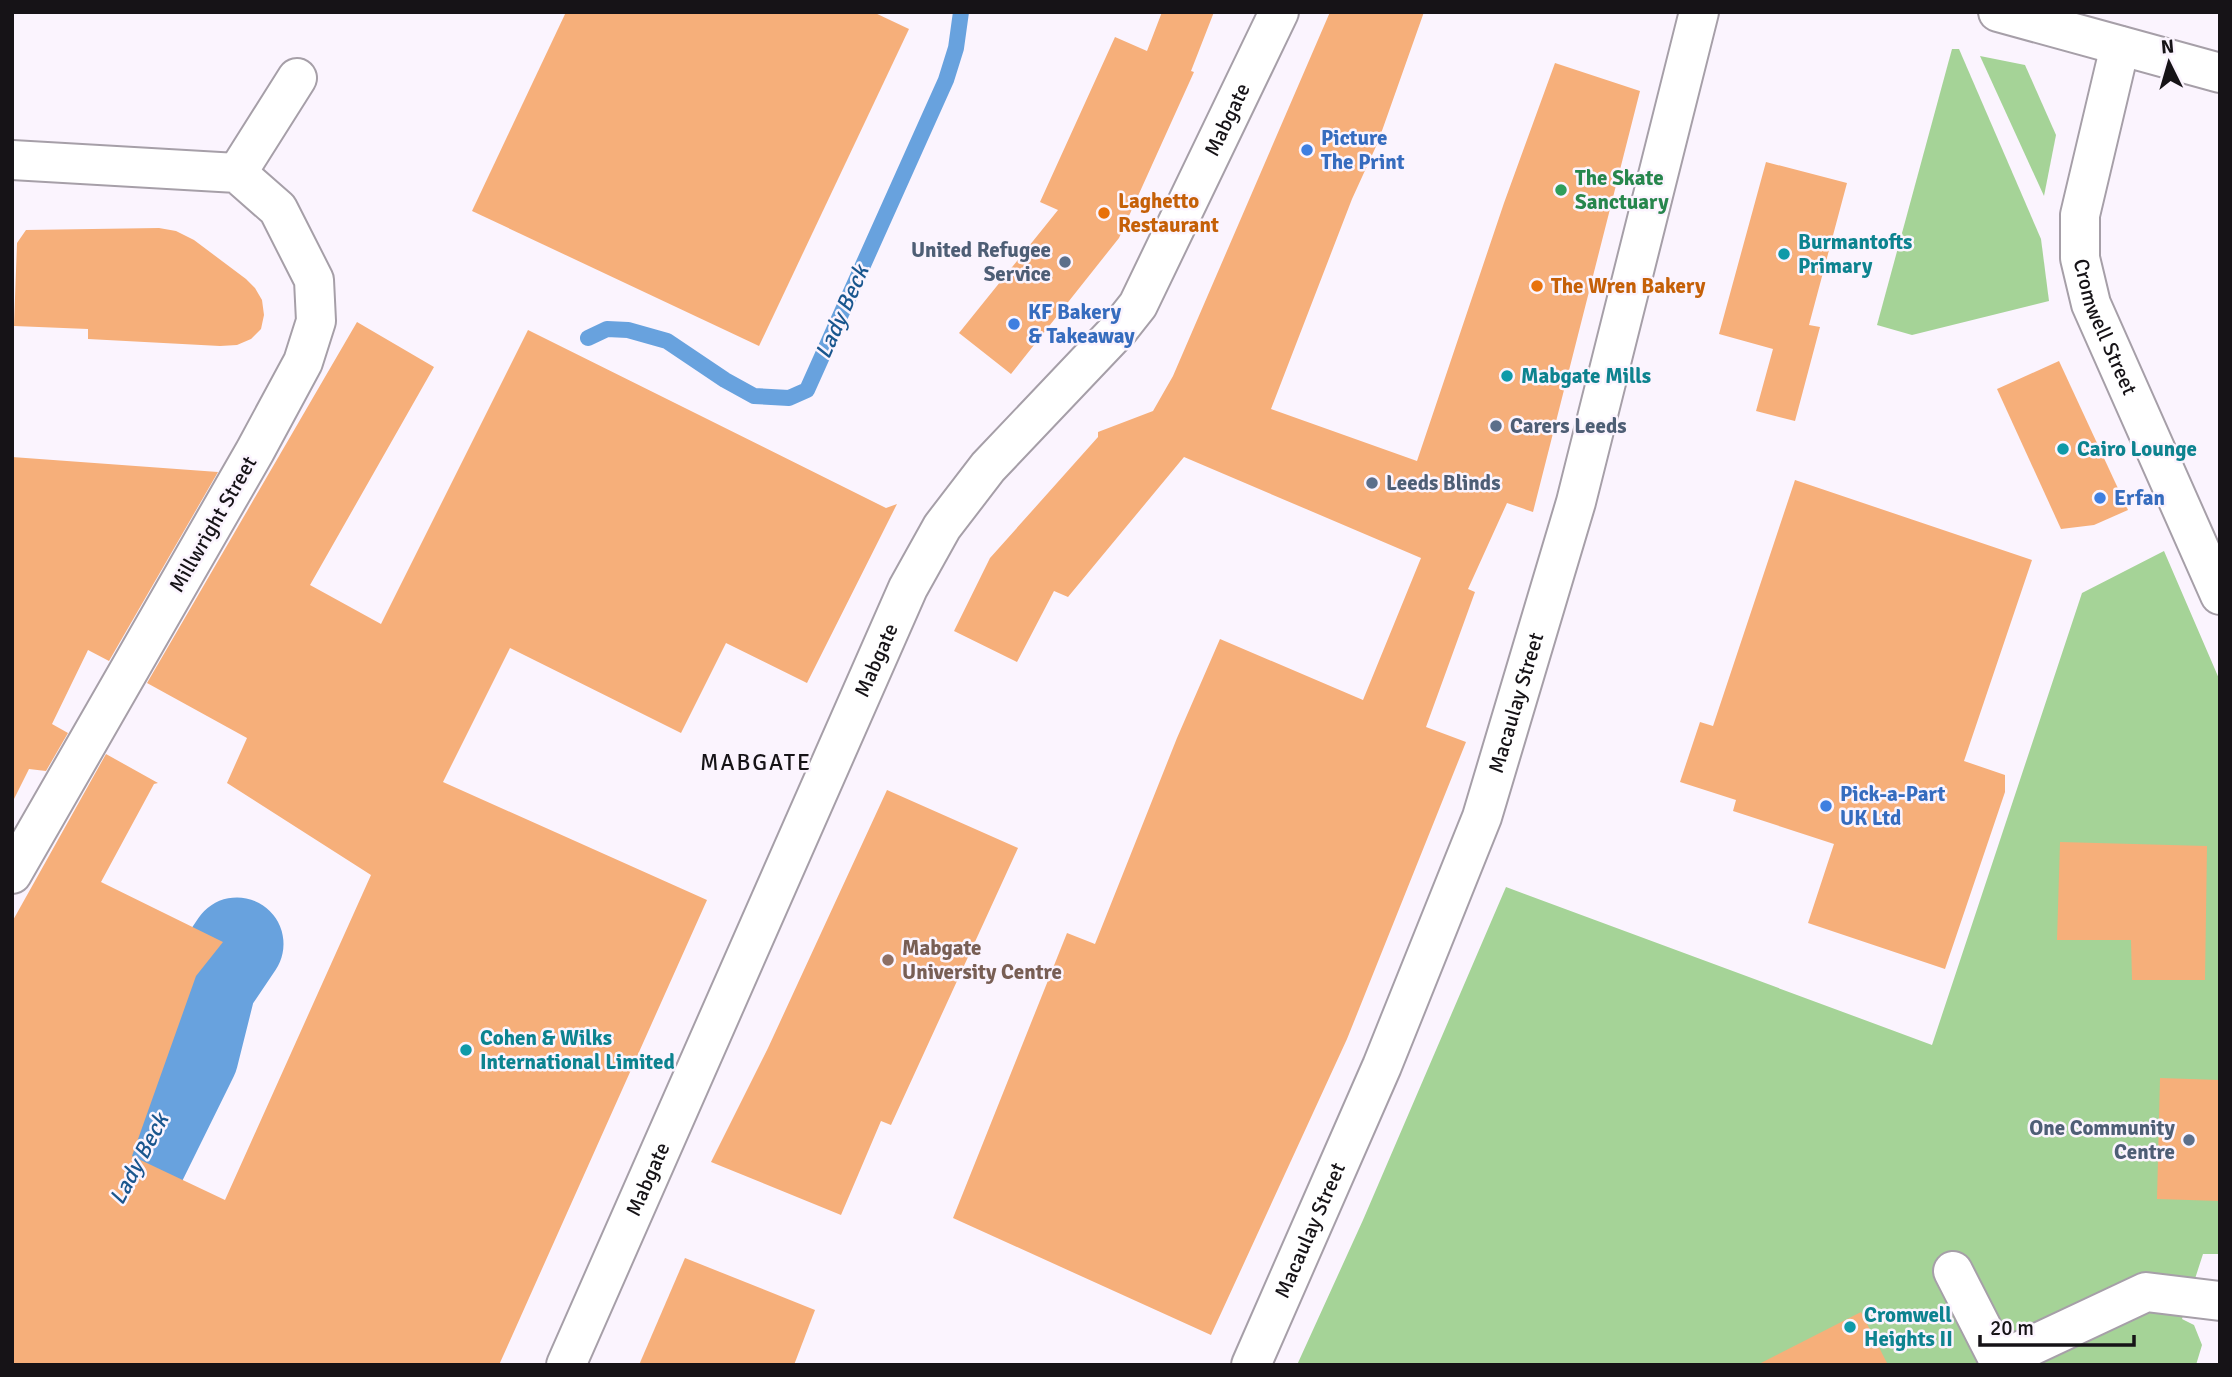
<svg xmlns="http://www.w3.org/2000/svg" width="2232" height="1377" font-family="Signika,sans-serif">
	<rect width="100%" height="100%" fill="#fbf4fe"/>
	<!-- green -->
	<g fill="#a5d397">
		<path d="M1952 49H1959L2041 239 2049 301 1912 335 1877 325Z"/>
		<path d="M1980 56 2025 65 2056 135 2044 196Z"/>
		<path d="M2164 551 2220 681V1254H2203L2182 1319 2194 1325 2202 1345 2196 1365H1297L1363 1220 1506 887 1932 1045 2082 593Z"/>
	</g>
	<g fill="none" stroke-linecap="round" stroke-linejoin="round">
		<!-- stream -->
		<path stroke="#68a2de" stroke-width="16" d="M588 338 607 329 628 330 667 341 725 380 754 396 789 398 807 390 946 80 956 48 961 12"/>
		<!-- river -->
		<path stroke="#68a2de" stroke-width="93" d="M70 1268 123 1196 192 1056 210 984 237 944"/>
	</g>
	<!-- building -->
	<g fill="#f6af7a">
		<path d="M566 12H873L909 29 759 346 472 211Z"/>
		<path d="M1162 12H1214L1191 71 1194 72 1119 238 1011 374 959 333 1058 210 1040 202 1115 37 1147 51Z"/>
		<path d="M1330 12H1424L1378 142 1352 199 1271 409 1417 461 1504 203 1555 63 1640 91 1533 512 1507 503 1468 589 1475 592 1426 727 1466 742 1347 1039 1211 1335 953 1218 1067 933 1095 944 1177 738 1220 639 1363 700 1421 558 1184 457 1068 597 1054 591 1017 662 954 631 990 558 1098 437V432L1153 411 1173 376Z"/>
		<path d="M1766 162 1847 183 1809 325 1820 327 1795 421 1756 411 1773 349 1719 334Z"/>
		<path d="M159 228 176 231 194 240 246 279 255 288 262 300 264 315 261 329 251 339 237 345 220 346 88 339V329L14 326 17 243 26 230Z"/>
		<path d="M357 322 434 367 310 585 381 624 528 330 886 508 897 504 807 683 726 643 681 733 510 648 443 782 707 900 499 1365H12V922L106 754 158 783 154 784 101 882 223 942 196 976 132 1156 225 1200 371 875 227 783 247 738 147 683Z"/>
		<path d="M2059 361 2128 510 2094 525 2061 529 1997 389Z"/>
		<path d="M12 457 218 472 109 661 88 650 52 724 68 733 46 771 29 769 12 803Z"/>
		<path d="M1795 480 2032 560 1964 761 2005 775V792L1945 969 1808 923 1834 844 1733 811 1736 800 1680 782 1700 722 1713 726Z"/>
		<path d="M887 790 1018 848 891 1125 881 1121 841 1215 711 1162 768 1048Z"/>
		<path d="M2060 842 2207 846 2205 980H2132L2131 940H2057Z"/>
		<path d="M2160 1078 2220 1080V1201L2157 1199Z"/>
		<path d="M685 1258 815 1310 794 1365H639Z"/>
		<path d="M1861 1312 1888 1365H1757Z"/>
	</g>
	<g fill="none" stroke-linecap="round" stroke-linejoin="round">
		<!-- minor casing -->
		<g stroke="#a69fa8" stroke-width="42">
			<g id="minor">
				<path d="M1998 12 2220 73"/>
				<path id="s1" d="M2120 46 2080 215V258L2091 304 2220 595"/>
				<path d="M12 160 237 173 278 209 314 280 316 321 303 362 255 451 12 874"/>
				<path d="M237 173 297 78"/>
				<path d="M1953 1271 1999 1361 2146 1292 2220 1301"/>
				<path id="s2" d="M566 1365 908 588 942 527 988 467 1119 329 1138 305 1279 12"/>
				<path id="s3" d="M1251 1365 1382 1066 1482 817 1576 502 1699 12"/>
			</g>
		</g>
		<!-- minor -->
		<use href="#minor" stroke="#fff" stroke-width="38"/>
	</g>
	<!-- markers -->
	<g fill="#3f7fe0" stroke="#fbf4fe" stroke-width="2.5">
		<circle cx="1307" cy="150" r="7"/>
		<circle cx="1014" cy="324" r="7"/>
		<circle cx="2100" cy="498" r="7"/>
		<circle cx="1826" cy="806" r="7"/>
	</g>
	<circle fill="#2e9e5b" stroke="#fbf4fe" stroke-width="2.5" cx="1561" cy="190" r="7"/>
	<g fill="#e8710a" stroke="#fbf4fe" stroke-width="2.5">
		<circle cx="1104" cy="213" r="7"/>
		<circle cx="1537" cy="286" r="7"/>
	</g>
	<g fill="#0f9aa8" stroke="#fbf4fe" stroke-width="2.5">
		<circle cx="1784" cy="254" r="7"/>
		<circle cx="1507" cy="376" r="7"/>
		<circle cx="2063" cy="449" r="7"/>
		<circle cx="466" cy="1050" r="7"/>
		<circle cx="1850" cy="1327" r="7"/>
	</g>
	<g fill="#5c6f8a" stroke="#fbf4fe" stroke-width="2.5">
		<circle cx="1065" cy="262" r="7"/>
		<circle cx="1496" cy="426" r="7"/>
		<circle cx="1372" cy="483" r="7"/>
		<circle cx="2189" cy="1140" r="7"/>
	</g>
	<circle fill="#8d6e63" stroke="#fbf4fe" stroke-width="2.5" cx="888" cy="960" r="7"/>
	<g text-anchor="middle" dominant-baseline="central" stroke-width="5" stroke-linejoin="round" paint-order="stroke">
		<!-- street labels -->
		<g font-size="21" fill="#161317" stroke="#fbf4fe">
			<text stroke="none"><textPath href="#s2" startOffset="1421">Mabgate</textPath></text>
			<text stroke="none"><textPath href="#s1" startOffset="290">Cromwell Street</textPath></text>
			<text transform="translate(213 524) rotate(-60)">Millwright Street</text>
			<text stroke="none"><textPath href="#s2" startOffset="770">Mabgate</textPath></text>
			<text stroke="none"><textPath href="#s3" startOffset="714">Macaulay Street</textPath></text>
			<text stroke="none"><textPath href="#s2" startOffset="203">Mabgate</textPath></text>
			<text stroke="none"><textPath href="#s3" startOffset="147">Macaulay Street</textPath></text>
		</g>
		<!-- shop labels -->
		<g font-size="21" font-weight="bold" fill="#366cbe" stroke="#fbf4fe" text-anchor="start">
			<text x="1321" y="138">Picture<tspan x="1321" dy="24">The Print</tspan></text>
			<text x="1028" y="312">KF Bakery<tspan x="1028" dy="24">&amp; Takeaway</tspan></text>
			<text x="2114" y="498">Erfan</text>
			<text x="1840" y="794">Pick-a-Part<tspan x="1840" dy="24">UK Ltd</tspan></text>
		</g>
		<!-- leisure labels -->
		<g font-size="21" font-weight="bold" fill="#27864d" stroke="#fbf4fe" text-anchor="start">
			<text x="1575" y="178">The Skate<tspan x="1575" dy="24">Sanctuary</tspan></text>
		</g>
		<!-- food labels -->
		<g font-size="21" font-weight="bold" fill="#c56008" stroke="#fbf4fe" text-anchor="start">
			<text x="1118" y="201">Laghetto<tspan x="1118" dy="24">Restaurant</tspan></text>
			<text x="1551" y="286">The Wren Bakery</text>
		</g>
		<!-- culture labels -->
		<g font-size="21" font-weight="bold" fill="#0d838f" stroke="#fbf4fe" text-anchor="start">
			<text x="1798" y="242">Burmantofts<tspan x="1798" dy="24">Primary</tspan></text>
			<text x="1521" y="376">Mabgate Mills</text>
			<text x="2077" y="449">Cairo Lounge</text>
			<text x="480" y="1038">Cohen &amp; Wilks<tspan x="480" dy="24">International Limited</tspan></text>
			<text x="1864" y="1315">Cromwell<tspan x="1864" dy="24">Heights II</tspan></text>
		</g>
		<!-- service labels -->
		<g font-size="21" font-weight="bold" fill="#4e5e75" stroke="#fbf4fe" text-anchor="end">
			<text x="1051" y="250">United Refugee<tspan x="1051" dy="24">Service</tspan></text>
			<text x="1510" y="426" text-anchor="start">Carers Leeds</text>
			<text x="1386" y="483" text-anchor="start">Leeds Blinds</text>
			<text x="2175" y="1128">One Community<tspan x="2175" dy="24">Centre</tspan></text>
		</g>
		<!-- education labels -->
		<g font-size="21" font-weight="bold" fill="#785e54" stroke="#fbf4fe" text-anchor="start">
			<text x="902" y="948">Mabgate<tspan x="902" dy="24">University Centre</tspan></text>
		</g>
		<!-- water labels -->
		<g font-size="23" font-style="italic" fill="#19568e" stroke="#fbf4fe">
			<text transform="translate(842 312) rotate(-66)">Lady Beck</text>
			<text transform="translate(139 1159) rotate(-62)">Lady Beck</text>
		</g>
		<!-- neighbourhood labels -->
		<g font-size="23" letter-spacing="2" fill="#161317" stroke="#fbf4fe">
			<text x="756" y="762">MABGATE</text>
		</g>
	</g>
	<!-- border -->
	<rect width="2232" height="1377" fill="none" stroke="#161317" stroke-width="28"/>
	<!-- north arrow -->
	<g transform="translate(2169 63) rotate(355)" stroke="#fbf4fe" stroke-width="5" paint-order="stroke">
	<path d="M0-5L12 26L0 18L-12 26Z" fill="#161317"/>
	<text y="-10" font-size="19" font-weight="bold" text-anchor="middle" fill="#161317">N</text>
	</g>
	<!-- scale -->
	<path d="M1980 1335v10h154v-10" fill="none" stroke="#161317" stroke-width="3.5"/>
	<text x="1990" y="1335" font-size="21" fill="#161317" stroke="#fbf4fe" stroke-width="5" paint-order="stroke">20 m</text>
</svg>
